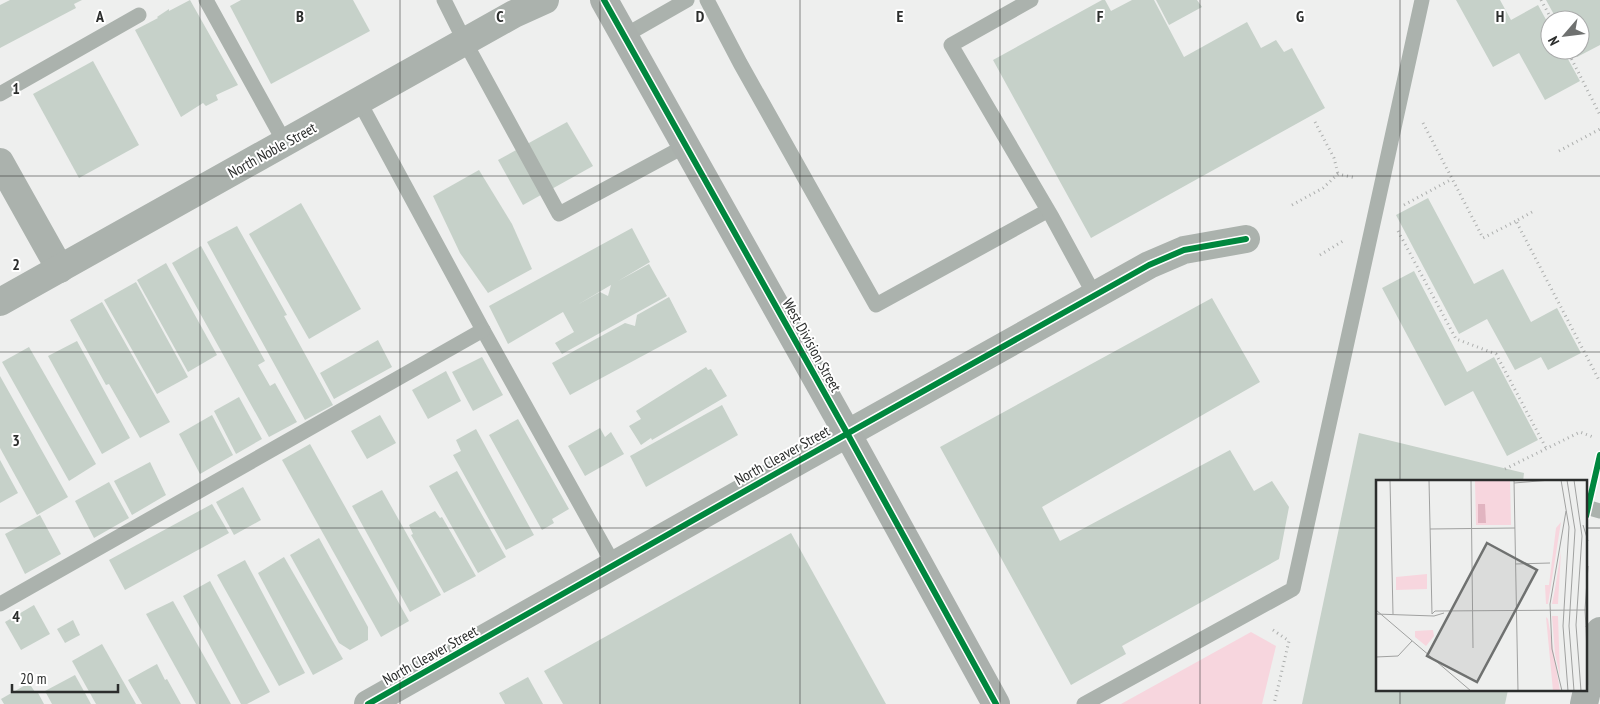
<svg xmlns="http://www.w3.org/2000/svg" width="1600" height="704" font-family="'PT Sans Narrow',sans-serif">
	<rect width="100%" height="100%" fill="#eeefee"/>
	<!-- green -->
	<path fill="#f7d6de" d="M1251 632 1276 646 1262 704H1121Z"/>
	<!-- building -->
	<g fill="#c6d1c9" fill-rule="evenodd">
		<path d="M10 0H82L74 4 76 8 0 48V5Z"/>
		<path d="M190 0 238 85 216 95 218 100 206 106 203 103 181 117 135 30 158 18 157 17 169 9V11Z"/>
		<path d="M241 0H353L370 31 271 84 230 6Z"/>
		<path d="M1102 0H1105L1111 11 1132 0H1154L1184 57 1247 22 1261 48 1276 40 1284 52 1292 48 1325 108 1091 238 993 60Z"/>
		<path d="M1156 0H1197L1202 7 1169 25Z"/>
		<path d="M1456 0H1500L1511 20 1538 5 1550 27V50H1563L1580 81 1545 100 1519 53 1493 67Z"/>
		<path d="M1546 0H1600V45L1577 57 1573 50H1580V20H1557Z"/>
		<path d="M93 61 139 145 79 178 33 94Z"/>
		<path d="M567 122 593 166 523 205 498 160Z"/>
		<path d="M479 170 512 224 532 269 488 293 460 253 433 196Z"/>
		<path d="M1428 198 1474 284 1503 269 1531 322 1557 308 1581 353 1548 370 1541 357 1515 370 1487 319 1459 334 1396 215Z"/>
		<path d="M301 203 361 309 309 339 249 234Z"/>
		<path d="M237 226 287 315 284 316 333 405 305 420 207 242Z"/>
		<path d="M632 228 650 262 618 281 649 264 667 296 562 354 555 343 574 332 563 312 508 344 489 306ZM611 285 608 296 600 292 577 305Z"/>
		<path d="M201 246 265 361 258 365 270 386 275 383 297 422 269 437 172 263Z"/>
		<path d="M166 263 217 355 188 372 137 280Z"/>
		<path d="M1414 271 1467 372 1494 357 1538 440 1507 456 1473 391 1445 406 1382 288Z"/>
		<path d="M136 282 188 377 157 394 104 300Z"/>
		<path d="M669 297 687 332 570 395 552 363 625 323 635 326 637 315Z"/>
		<path d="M1212 298 1260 382 1042 507 1060 541 1230 450 1254 491 1272 481 1289 507 1279 559 1122 646 1126 654 1071 685 940 447Z"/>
		<path d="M102 302 170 422 140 438 109 384 106 385 70 320Z"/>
		<path d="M378 340 392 367 334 399 320 373Z"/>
		<path d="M77 341 130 438 102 454 48 356Z"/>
		<path d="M29 347 96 464 69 481 2 362Z"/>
		<path d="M482 357 503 395 473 411 452 372Z"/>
		<path d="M706 367 708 370 711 369 727 396 652 440 651 438 641 445 629 426 641 419 636 411Z"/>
		<path d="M446 371 461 401 428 419 412 390Z"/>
		<path d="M0 376 68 497 37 515 0 448Z"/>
		<path d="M239 397 262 439 236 454 214 411Z"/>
		<path d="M722 405 738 435 646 487 630 456Z"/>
		<path d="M212 415 233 455 200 474 179 434Z"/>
		<path d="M380 415 396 443 367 459 351 431Z"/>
		<path d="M518 419 569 509 552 519 554 523 542 530 489 435Z"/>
		<path d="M600 428 605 437 611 432 624 454 585 476 568 446Z"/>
		<path d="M476 429 534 535 506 550 453 455 461 451 456 440Z"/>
		<path d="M1359 433 1524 473 1523 482H1378V690H1508L1505 704H1302Z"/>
		<path d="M310 444 409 621 381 637 282 460Z"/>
		<path d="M0 460 18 493 0 503Z"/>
		<path d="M150 462 166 495 132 515 114 481Z"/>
		<path d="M457 471 506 557 478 573 429 486Z"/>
		<path d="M109 482 129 518 94 538 75 501Z"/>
		<path d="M243 487 261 520 234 535 216 502Z"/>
		<path d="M382 490 441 595 410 612 352 506Z"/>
		<path d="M212 504 229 533 125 590 109 560Z"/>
		<path d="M435 511 440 518 442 517 476 576 444 593 411 535 413 534 409 525Z"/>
		<path d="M40 515 61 554 25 574 5 534Z"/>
		<path d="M791 533 886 704H563L544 671Z"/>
		<path d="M319 538 368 627V640L350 650 339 643 290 555Z"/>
		<path d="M284 557 343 659 313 675 258 573Z"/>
		<path d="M245 560 305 673 279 686 217 575Z"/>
		<path d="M210 581 270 692 247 704H241L183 596Z"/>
		<path d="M173 601 231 704H196L146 614Z"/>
		<path d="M34 605 50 634 21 650 5 622Z"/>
		<path d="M73 620 80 635 65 643 57 629Z"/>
		<path d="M102 644 136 704H96L72 661Z"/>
		<path d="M157 664 165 680 167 679 181 704H142L128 680Z"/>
		<path d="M75 675 91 704H52L45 691Z"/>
		<path d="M528 677 543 704H505L499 693Z"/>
		<path d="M29 683 35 692 37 691 44 704H4L1 699Z"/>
	</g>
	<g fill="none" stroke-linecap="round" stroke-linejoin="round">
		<!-- path -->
		<g stroke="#acaead" stroke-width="3" stroke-dasharray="1 4" stroke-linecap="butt">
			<path d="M1541 0 1552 20"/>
			<path d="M1567 50 1600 115"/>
			<path d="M1315 122 1334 158 1338 174"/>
			<path d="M1423 123 1483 238 1516 221"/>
			<path d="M1559 151 1600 129"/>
			<path d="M1292 205 1323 188 1338 174 1356 178"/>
			<path d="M1404 205 1452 179"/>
			<path d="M1532 212 1516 221 1600 382"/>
			<path d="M1398 231 1456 339 1496 354 1546 448"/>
			<path d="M1320 255 1343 241"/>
			<path d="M1505 469 1580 432 1593 437"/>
			<path d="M1273 630 1289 641 1274 704"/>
		</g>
		<!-- lane -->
		<g stroke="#abb2ad" stroke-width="15">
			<path d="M206 0 285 143"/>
			<path d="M444 0 465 42 559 214 685 146"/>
			<path d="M707 0 740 63 876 305 1047 211"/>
			<path d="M1031 0 951 45 1052 217 1095 296"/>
			<path d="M624 36 687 0"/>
			<path d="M0 94 139 15"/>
			<path d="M359 101 483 330 614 565"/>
			<path d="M1586 507 1600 511"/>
			<path d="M0 604 483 330"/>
			<path d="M1084 704 1293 589 1422 0"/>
		</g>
		<!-- street -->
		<g stroke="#abb2ad" stroke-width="28">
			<path d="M0 162 60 269"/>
			<path d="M0 302 514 14 545 0"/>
			<path d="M368 704 775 474 1149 265 1184 250 1246 239"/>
		</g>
		<!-- secondary -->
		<g stroke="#aab0ac" stroke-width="28">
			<path d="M604 0 847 433 996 704"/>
			<path d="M1584 704 1600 631"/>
		</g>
		<!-- cycleway casing -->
		<g stroke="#fff" stroke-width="9">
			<g id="cycleway">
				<path d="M604 0 847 433 996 704"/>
				<path d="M1586 516 1600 455"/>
				<path d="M368 704 775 474 1149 265 1184 250 1246 239"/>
			</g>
		</g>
		<!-- cycleway -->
		<use href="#cycleway" stroke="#00873e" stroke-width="6"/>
	</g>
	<!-- grid -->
	<path fill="none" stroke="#2b2d2c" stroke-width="1" stroke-opacity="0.55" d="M200 0V704M400 0V704M600 0V704M800 0V704M1000 0V704M1200 0V704M1400 0V482M0 176H1600M0 352H1600M0 528H1378M1586 528H1600M1400 690V704"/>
	<g text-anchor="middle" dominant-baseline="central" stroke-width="4" stroke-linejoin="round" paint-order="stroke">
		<!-- street labels -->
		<g font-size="15" fill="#2b2d2c" stroke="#fff">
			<text transform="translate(272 150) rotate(-29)">North Noble Street</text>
			<text transform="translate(812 345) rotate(61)">West Division Street</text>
			<text transform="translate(782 455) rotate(-29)">North Cleaver Street</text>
			<text transform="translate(430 655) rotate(-29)">North Cleaver Street</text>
		</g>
	</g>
	<!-- overview -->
	<g transform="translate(1376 480)">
		<rect width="211" height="211" fill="#eeefee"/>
		<path d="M99 0H134L135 45H100ZM185 42 172 124H170L169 105H173L180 48ZM185 71 182 124H176L179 109ZM51 94V109L20 110V97ZM176 136H182L184 196 179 174ZM170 137 172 139 184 211H177ZM57 150 58 156 50 166 39 157V151Z" fill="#f7d6de"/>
		<path d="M102 24H109L110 43H102Z" fill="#e1b4c0"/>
		<path fill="none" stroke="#a0a1a0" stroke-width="1" d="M14 0 17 134M53 0 56 134M95 0 97 168M138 0 142 211M185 0 193 47 187 146 192 211M191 0 199 50 193 146 198 211M198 0 206 56 200 145 205 211M138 3 175 0M207 45 212 61M54 49 139 48M139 84 174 83M0 130 95 211M209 130 210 147M209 130 212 86M0 134 58 136 68 133M56 134 59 131 212 130M210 146 212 205M0 177 22 176 36 161M186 211 176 169 174 124 190 31"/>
		<path fill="#6f7170" fill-opacity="0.15" stroke="#6f7170" stroke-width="2.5" d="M111 63 161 90 101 202 51 176Z"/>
		<rect width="211" height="211" fill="none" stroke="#2b2d2c" stroke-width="2.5"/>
	</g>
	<g font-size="16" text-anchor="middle" font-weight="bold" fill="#2b2d2c" stroke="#fff" stroke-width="4" stroke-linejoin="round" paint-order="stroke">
		<text x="100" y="22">A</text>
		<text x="300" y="22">B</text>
		<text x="500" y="22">C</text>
		<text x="700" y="22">D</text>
		<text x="900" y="22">E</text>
		<text x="1100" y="22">F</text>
		<text x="1300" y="22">G</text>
		<text x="1500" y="22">H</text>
		<text x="16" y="94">1</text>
		<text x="16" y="270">2</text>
		<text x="16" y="446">3</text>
		<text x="16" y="622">4</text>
	</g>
	<!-- north arrow -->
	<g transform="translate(1565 35) rotate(242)"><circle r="24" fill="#ffffff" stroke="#aaabab"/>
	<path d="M0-4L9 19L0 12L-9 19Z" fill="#6f7170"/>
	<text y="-8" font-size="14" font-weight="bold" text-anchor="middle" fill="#2b2d2c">N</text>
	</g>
	<!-- scale -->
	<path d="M12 684v8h106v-8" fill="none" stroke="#2b2d2c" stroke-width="2.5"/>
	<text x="20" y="684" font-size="15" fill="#2b2d2c" stroke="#ffffff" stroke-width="4" paint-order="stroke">20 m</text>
</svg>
